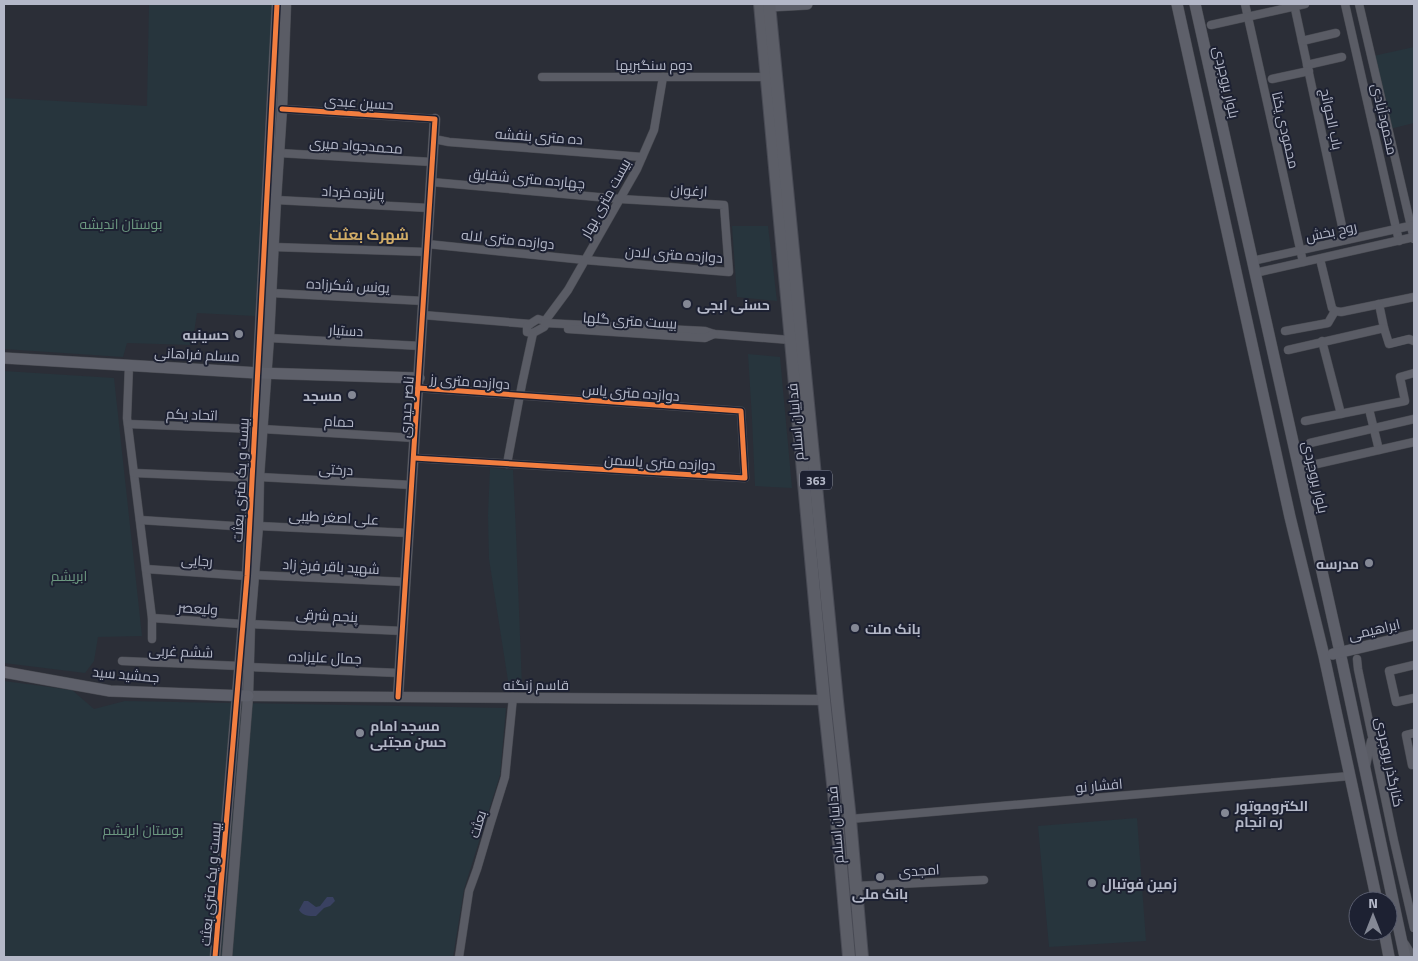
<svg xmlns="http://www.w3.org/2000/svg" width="1418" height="961" font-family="'Titillium Web',Cairo,sans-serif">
	<rect width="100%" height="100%" fill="#2b2e37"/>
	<!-- green -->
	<g fill="#27353d">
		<path d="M149 4H273L266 107 255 316 197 313 192 345 127 343 123 357 4 349V98L147 106Z"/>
		<path d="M1414 47V123L1390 129 1373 56Z"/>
		<path d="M732 226H768L777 301 737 297Z"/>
		<path d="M748 354 780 357 792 488 755 486 752 419Z"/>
		<path d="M4 371 114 378 142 636 98 637 94 661 85 673 4 663Z"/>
		<path d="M490 468 513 470 516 534 522 687H509L489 559 488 515Z"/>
		<path d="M4 681 72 690 94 709 125 701 506 708 500 775 464 889 453 957H4Z"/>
		<path d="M1137 818 1146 941 1049 947 1038 826Z"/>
	</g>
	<!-- water -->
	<path fill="#394161" d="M327 897H333L335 901 330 906 324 908 316 916C308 916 303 916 299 910L304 901H308L316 907 320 906Z"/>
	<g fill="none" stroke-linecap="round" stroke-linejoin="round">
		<!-- minor casing -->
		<g stroke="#474950" stroke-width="9">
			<g id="minor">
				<path d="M1245 4 1303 262"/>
				<path d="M1294 4 1345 240"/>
				<path d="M1345 4 1399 241"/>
				<path d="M1359 4 1414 239"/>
				<path d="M1211 25 1305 4"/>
				<path d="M1302 41 1336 33"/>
				<path d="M1307 65 1342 57"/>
				<path d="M542 77H766"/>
				<path d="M1272 79 1309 71"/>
				<path d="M282 109 435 119"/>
				<path d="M434 139 449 142 642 157"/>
				<path d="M279 153 432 162"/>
				<path d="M276 200 429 208"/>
				<path d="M427 244 585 260 729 272 724 205 620 199 431 182"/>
				<path d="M273 247 427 252"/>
				<path d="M1320 259 1332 308 1335 311 1341 312 1414 297"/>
				<path d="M1252 261 1414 225"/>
				<path d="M1255 273 1414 237"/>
				<path d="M271 293 424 301"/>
				<path d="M1379 304 1384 328"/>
				<path d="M423 315 530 324"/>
				<path d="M538 319 545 321 546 324 544 327 533 333 527 332V326Z"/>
				<path d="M545 321 568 290 637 169 654 130 663 77"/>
				<path d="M545 323 705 331 714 334 790 340"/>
				<path d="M568 329 705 338 714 334"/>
				<path d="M1285 331 1328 323 1335 311"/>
				<path d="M269 338 421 346"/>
				<path d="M1322 341 1341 414"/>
				<path d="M1288 350 1384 328 1389 344 1409 339 1414 341"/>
				<path d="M129 365 127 418 152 618V639"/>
				<path d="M1369 409 1379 450"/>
				<path d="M1305 421 1405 401 1400 377 1414 373"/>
				<path d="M128 424 254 429"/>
				<path d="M262 429 415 438"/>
				<path d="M1310 443 1414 419"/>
				<path d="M414 458 745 478 741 411 418 388"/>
				<path d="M507 464 522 384 533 333"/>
				<path d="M1299 468 1414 442"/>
				<path d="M134 473 252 478"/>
				<path d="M259 477 412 485"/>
				<path d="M140 520 249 527"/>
				<path d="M258 526 409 533"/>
				<path d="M146 569 247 576"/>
				<path d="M254 575 406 582"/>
				<path d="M152 618 242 624"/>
				<path d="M250 624 403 631"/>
				<path d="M1357 659 1358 669 1394 841 1414 928"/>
				<path d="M122 661 240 666"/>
				<path d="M1414 665 1389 671 1396 702 1414 698"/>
				<path d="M249 667 400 673"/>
				<path d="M1414 733 1406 735 1412 765H1414"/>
				<path d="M1366 766 1371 741"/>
				<path d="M850 819 1350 776"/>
				<path d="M856 886 984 880"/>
				<path d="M1405 944 1413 957"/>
				<path d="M459 957 469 891 477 869 490 825 505 777 513 697"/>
			</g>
		</g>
		<!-- tertiary casing -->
		<g stroke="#474950" stroke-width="11">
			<g id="tertiary">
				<path d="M248 696 824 700"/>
				<path d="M398 697 435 119"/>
				<path d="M215 957 247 576 277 4"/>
				<path d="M227 957 248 696 250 624 258 526 259 477 269 338 276 200 282 109 286 4"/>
			</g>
		</g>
		<!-- secondary casing -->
		<g stroke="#474950" stroke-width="12">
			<g id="secondary">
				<path d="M1177 4 1290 517 1324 656 1377 901"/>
				<path d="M1195 4 1340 652 1405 957"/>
				<path d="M770 6 807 4"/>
				<path d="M4 358 258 373 419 378"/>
				<path d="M1333 654 1414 635"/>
				<path d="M4 672 110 691 248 696"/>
				<path d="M1384 931 1389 957"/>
			</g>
		</g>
		<!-- primary casing -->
		<g stroke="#484a54" stroke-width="14">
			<g id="primary">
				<path d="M760 4 824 700 837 821 849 957"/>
				<path d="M769 4 837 701 850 819 862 957"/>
			</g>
		</g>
		<!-- minor -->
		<use href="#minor" stroke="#5a5c65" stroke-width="8"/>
		<!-- tertiary -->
		<use href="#tertiary" stroke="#5a5c65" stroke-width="10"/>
		<!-- secondary -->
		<use href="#secondary" stroke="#5e606a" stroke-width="11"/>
		<!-- primary -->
		<use href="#primary" stroke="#5c5e67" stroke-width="12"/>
		<!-- cycleway casing -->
		<g stroke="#1d2132" stroke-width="8">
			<g id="cycleway">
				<path d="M282 109 435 119 398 697"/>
				<path d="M414 458 745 478 741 411 418 388"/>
				<path d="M215 957 247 576 277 4"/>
			</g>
		</g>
		<!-- cycleway -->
		<use href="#cycleway" stroke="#f27e40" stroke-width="5"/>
	</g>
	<!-- markers -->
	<g fill="#848895" stroke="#1d2132" stroke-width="2">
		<circle cx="687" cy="304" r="5"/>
		<circle cx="239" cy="334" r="5"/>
		<circle cx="352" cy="395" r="5"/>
		<circle cx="1369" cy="563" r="5"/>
		<circle cx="855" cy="628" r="5"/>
		<circle cx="360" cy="733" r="5"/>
		<circle cx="1225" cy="813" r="5"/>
		<circle cx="880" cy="877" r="5"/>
		<circle cx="1092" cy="883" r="5"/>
	</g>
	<g text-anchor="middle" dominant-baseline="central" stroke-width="4" stroke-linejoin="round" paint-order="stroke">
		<!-- shield labels -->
		<rect fill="#1d2132" stroke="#878b9b" stroke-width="1" x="800" y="470.5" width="32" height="19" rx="4"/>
		<g font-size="12" font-weight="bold" fill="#b4b8c8">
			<text x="816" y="480">363</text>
		</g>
		<!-- street labels -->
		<g font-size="14" fill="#b4b8c8" stroke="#1d2132">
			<text x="654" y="64">دوم سنگبریها</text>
			<text transform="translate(1227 82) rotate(77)">بلوار بروجردی</text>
			<text transform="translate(359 102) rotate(4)">حسین عبدی</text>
			<text transform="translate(1332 119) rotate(78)">باب الحوائج</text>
			<text transform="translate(1385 119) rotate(77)">محمودآبادی</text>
			<text transform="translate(1286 130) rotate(77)">محمودی یکتا</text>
			<text transform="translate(539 136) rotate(4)">ده متری بنفشه</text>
			<text transform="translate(356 145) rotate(4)">محمدجواد میری</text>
			<text transform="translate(527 178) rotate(5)">چهارده متری شقایق</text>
			<text transform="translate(689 190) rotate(3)">ارغوان</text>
			<text transform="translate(353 192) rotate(3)">پانزده خرداد</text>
			<text transform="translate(605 198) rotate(-61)">بیست متری بهار</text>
			<text transform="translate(1331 231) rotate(-12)">روح بخش</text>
			<text transform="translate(508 239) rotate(6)">دوازده متری لاله</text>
			<text transform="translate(674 254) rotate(4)">دوازده متری لادن</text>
			<text transform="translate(348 285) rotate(3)">یونس شکرزاده</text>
			<text transform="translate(630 320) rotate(4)">بیست متری گلها</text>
			<text transform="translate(346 330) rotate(3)">دستیار</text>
			<text transform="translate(197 354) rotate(3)">مسلم فراهانی</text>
			<text transform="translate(470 381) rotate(4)">دوازده متری رز</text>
			<text transform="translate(631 392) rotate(4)">دوازده متری یاس</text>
			<text transform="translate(406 407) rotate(-86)">ناصر حیدری</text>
			<text transform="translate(192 414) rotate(2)">اتحاد یکم</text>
			<text transform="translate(339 421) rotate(3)">حمام</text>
			<text transform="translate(795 422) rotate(-95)">فداییان اسلام</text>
			<text transform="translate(660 462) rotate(3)">دوازده متری یاسمن</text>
			<text transform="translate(336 469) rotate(3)">درختی</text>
			<text transform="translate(1316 477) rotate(77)">بلوار بروجردی</text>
			<text transform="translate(240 480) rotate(-87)">بیست و یک متری بعثت</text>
			<text transform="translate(334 517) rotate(3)">علی اصغر طیبی</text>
			<text transform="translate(197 560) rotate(4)">رجایی</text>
			<text transform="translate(331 566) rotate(3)">شهید باقر فرخ زاد</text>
			<text transform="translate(198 608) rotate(4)">ولیعصر</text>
			<text transform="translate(327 615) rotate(3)">پنجم شرقی</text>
			<text transform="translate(1374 629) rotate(-13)">ابراهیمی</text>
			<text transform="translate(181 651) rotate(2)">ششم غربی</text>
			<text transform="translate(325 657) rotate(2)">جمال علیزاده</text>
			<text transform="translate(126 674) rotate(5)">جمشید سید</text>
			<text x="536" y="684">قاسم زنگنه</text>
			<text transform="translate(1390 762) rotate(78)">کنارگذر بروجردی</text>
			<text transform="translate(1099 785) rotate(-5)">افشار نو</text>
			<text transform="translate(477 824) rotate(-73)">بعثت</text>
			<text transform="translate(835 825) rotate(-95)">فداییان اسلام</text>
			<text transform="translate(919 870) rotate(-3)">امجدی</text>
			<text transform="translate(210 884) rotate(-85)">بیست و یک متری بعثت</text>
		</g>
		<!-- park labels -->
		<g font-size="14" fill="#6c9880" stroke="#1d2132">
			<text x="121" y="223">بوستان اندیشه</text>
			<text x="69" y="575">ابریشم</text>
			<text x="143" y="829">بوستان ابریشم</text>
		</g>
		<!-- poi labels -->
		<g font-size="14" font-weight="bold" fill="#b4b8c8" stroke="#1d2132" text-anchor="start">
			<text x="697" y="304">حسنی ابجی</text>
			<text x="229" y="334" text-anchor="end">حسینیه</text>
			<text x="342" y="395" text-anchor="end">مسجد</text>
			<text x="1359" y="563" text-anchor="end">مدرسه</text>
			<text x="865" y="628">بانک ملت</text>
			<text x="370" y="725">مسجد امام<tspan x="370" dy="16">حسن مجتبی</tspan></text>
			<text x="1235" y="805">الکتروموتور<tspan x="1235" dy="16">ره انجام</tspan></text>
			<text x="1102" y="883">زمین فوتبال</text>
			<text x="880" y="893" text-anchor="middle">بانک ملی</text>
		</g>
		<!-- neighbourhood labels -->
		<g font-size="15" font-weight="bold" fill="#d1ac66" stroke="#1d2132">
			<text x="369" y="234">شهرک بعثت</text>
		</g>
	</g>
	<!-- border -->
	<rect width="1418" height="961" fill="none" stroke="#b4b8c8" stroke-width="10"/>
	<!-- north arrow -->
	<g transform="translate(1373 916)"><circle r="24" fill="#1d2132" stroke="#595d6e"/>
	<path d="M0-4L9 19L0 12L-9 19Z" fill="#848895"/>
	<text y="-8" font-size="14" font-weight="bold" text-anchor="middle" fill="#b4b8c8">N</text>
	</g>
</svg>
